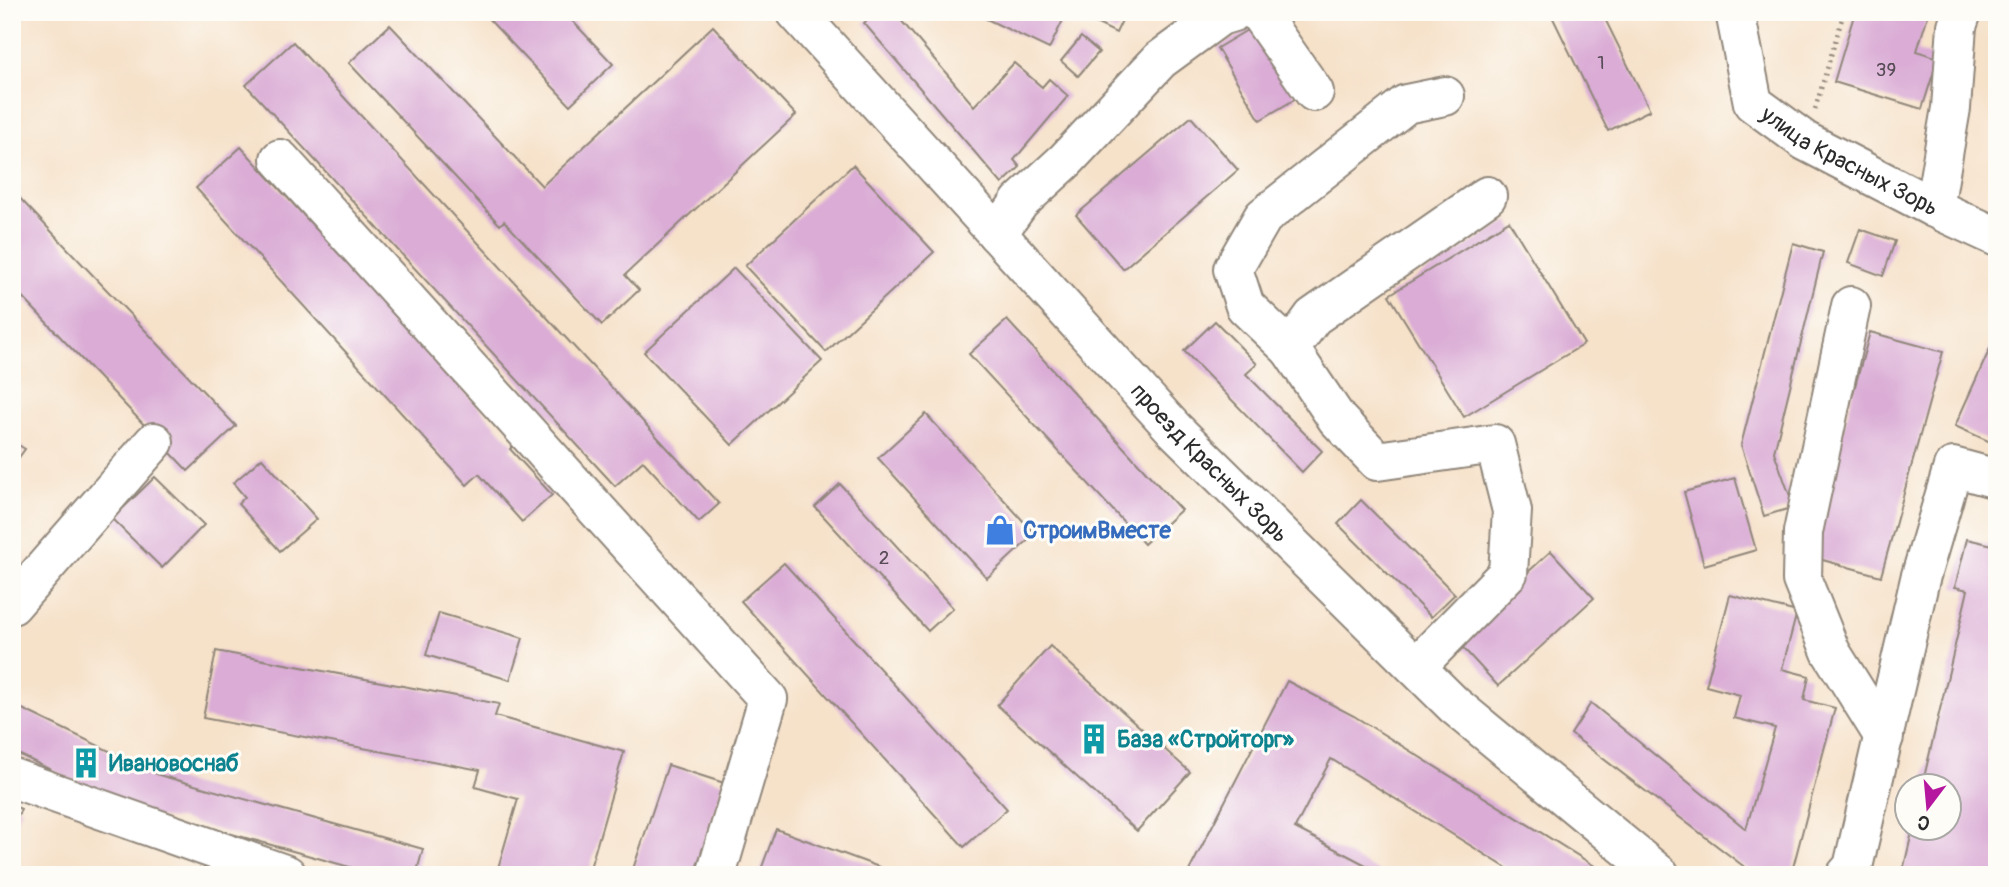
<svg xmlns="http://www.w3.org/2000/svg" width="2009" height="887" font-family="Pangolin,sans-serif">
	<rect width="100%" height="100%" fill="#fdfcf7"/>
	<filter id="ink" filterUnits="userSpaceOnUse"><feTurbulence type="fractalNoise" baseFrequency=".0143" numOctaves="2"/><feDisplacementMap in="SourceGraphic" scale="14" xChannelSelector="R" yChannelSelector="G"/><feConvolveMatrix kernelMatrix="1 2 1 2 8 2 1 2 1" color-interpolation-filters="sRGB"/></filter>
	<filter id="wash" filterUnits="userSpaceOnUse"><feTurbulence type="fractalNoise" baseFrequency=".00686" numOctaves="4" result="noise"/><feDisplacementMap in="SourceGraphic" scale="28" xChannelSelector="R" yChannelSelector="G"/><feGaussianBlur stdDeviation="1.57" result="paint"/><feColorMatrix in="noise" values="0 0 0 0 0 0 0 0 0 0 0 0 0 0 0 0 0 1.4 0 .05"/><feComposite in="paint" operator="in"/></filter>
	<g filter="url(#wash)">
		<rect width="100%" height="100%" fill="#f6e1c9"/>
		<g id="blocks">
			<!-- building -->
			<g fill="#daacd6">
				<path d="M482 12H564L613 64 570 105Z"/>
				<path d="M875 12H894L974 106 1014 63 1042 87 1049 79 1068 96 1014 160 1020 167 1002 184 864 23Z"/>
				<path d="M972 12H1067L1049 49Z"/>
				<path d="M1073 12H1126L1116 33Z"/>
				<path d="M1550 12H1613L1604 17 1650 110 1608 131Z"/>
				<path d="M1855 12H1929L1917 51 1938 58 1922 109 1834 82Z"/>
				<path d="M390 25 542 186 713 26 796 115 625 275 639 290 602 325 504 221 500 225 349 63Z"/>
				<path d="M1254 26 1297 98 1260 120 1217 48Z"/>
				<path d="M1081 37 1099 52 1078 76 1061 61Z"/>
				<path d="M293 42 719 504 699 522 643 461 615 486 246 85Z"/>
				<path d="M1191 117 1238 170 1123 269 1076 215Z"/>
				<path d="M241 147 514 445 510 449 552 495 522 522 479 474 467 485 196 188Z"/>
				<path d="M853 165 934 252 826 352 745 266Z"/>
				<path d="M12 190 236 426 188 471 12 286Z"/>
				<path d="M1509 221 1584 344 1464 417 1389 295Z"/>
				<path d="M1860 229 1895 241 1883 276 1848 263Z"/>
				<path d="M1793 243 1823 252 1774 452 1794 507 1764 516 1741 445Z"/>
				<path d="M734 268 822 361 732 445 644 352Z"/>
				<path d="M1007 320 1181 510 1144 544 969 354Z"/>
				<path d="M1215 321 1257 364 1246 374 1322 451 1302 472 1184 351Z"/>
				<path d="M1870 332 1943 352 1881 576 1808 556Z"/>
				<path d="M1997 333V445L1955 426Z"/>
				<path d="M926 414 1035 534 987 578 878 458Z"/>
				<path d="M12 441 25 449 12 467Z"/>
				<path d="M262 458 317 519 280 551 238 504 245 497 233 483Z"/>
				<path d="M155 477 204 525 162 568 112 519Z"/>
				<path d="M1735 478 1756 550 1704 565 1684 492Z"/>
				<path d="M840 484 953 608 928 631 815 507Z"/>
				<path d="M1361 500 1455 594 1431 617 1338 524Z"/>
				<path d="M1967 539 1997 546V875H1902L1913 828H1950V786H1922L1968 590 1955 587Z"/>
				<path d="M1551 551 1594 598 1498 686 1455 639Z"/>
				<path d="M784 563 1007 809 964 847 741 601Z"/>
				<path d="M1730 595 1797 612 1782 669 1809 676 1804 700 1835 708 1791 875H1755L1571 734 1591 703 1746 829 1775 728 1734 718 1740 695 1706 686Z"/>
				<path d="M439 613 523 638 510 680 426 655Z"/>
				<path d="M1050 646 1190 772 1137 831 997 705Z"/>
				<path d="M216 651 499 704 495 716 624 752 588 875H496L518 799 475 787 480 770 203 718Z"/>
				<path d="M1287 681 1354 716 1609 875H1518L1331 759 1295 828 1385 875H1187Z"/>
				<path d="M12 704 159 775 423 849 416 875H378L179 819 148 817 12 751Z"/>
				<path d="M668 765 724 783 694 875H631Z"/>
				<path d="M12 805 21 809 12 830Z"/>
				<path d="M776 829 898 874V875H759Z"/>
			</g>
		</g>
	</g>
	<g filter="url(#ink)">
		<use href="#blocks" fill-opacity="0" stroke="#90867a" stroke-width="2"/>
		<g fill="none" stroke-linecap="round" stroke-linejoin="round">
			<!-- minor casing -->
			<g stroke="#90867a" stroke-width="42">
				<g id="minor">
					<path id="s1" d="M796 12 1174 429 1454 705 1660 875"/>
					<path d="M1258 12 1314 92"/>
					<path id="s2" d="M1735 12 1753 103 1805 141 1934 208 1997 237"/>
					<path d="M280 159 768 699 716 875"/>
					<path d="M1934 208 1951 108 1957 26 1962 12"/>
					<path d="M997 234 1020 202 1066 160 1160 60 1220 16 1233 12"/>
					<path d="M1851 306 1803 532 1802 580 1831 652 1884 737"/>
					<path d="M1290 349 1245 306 1233 269 1263 217 1406 104 1445 96"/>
					<path d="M12 605 154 442"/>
					<path d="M1416 667 1508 573 1512 511 1495 444 1377 461 1337 419 1290 349 1313 317 1487 196"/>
					<path d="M12 778 287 875"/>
					<path d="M1846 875 1853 867 1920 579 1953 467 1997 479"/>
				</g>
			</g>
			<!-- path -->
			<path stroke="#90867a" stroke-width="4.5" stroke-dasharray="2 5" stroke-linecap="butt" d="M1815 109 1844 12"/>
			<!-- minor -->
			<use href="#minor" stroke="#fff" stroke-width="38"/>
		</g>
	</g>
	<!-- icons -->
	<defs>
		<g id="shop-bare" transform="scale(2.415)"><path d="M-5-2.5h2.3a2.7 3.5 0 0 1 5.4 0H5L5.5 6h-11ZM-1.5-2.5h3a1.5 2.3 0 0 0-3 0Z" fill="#3f7fe0" stroke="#fdfcf7" stroke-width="2.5" paint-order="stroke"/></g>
		<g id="building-bare" transform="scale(2.415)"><path d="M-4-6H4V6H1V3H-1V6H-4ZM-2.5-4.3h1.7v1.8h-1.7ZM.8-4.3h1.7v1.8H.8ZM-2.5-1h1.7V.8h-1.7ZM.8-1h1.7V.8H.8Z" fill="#0f9aa8" stroke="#fdfcf7" stroke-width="2.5" paint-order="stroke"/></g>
	</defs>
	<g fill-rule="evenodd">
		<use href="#shop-bare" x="1000" y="530"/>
		<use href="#building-bare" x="1094" y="739"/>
		<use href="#building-bare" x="86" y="763"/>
	</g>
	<g text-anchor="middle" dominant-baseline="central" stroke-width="6" stroke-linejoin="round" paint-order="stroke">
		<!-- number labels -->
		<g font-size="19" fill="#574b56">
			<text x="1601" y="63">1</text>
			<text x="1886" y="70">39</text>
			<text x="884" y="558">2</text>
		</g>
		<!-- street labels -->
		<g font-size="23" fill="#2b2b2b" stroke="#fdfcf7">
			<text stroke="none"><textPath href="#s2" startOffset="206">улица Красных Зорь</textPath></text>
			<text stroke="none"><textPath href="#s1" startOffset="612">проезд Красных Зорь</textPath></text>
		</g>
		<!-- shop labels -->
		<g font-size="23" font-weight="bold" fill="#366cbe" stroke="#fdfcf7" text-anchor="start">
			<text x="1023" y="530">СтроимВместе</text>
		</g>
		<!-- culture labels -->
		<g font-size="23" font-weight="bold" fill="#0d838f" stroke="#fdfcf7" text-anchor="start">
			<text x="1117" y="739">База «Стройторг»</text>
			<text x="109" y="763">Ивановоснаб</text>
		</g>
	</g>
	<!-- margin -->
	<rect width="2009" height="887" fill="none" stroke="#fdfcf7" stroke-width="42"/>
	<!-- north arrow -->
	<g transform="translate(1928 807) rotate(196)"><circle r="33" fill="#fdfcf7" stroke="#a9a8a5" stroke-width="2"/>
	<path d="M0-5L12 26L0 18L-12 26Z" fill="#b5179e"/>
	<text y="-10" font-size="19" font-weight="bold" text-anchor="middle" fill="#2b2b2b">С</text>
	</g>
</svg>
